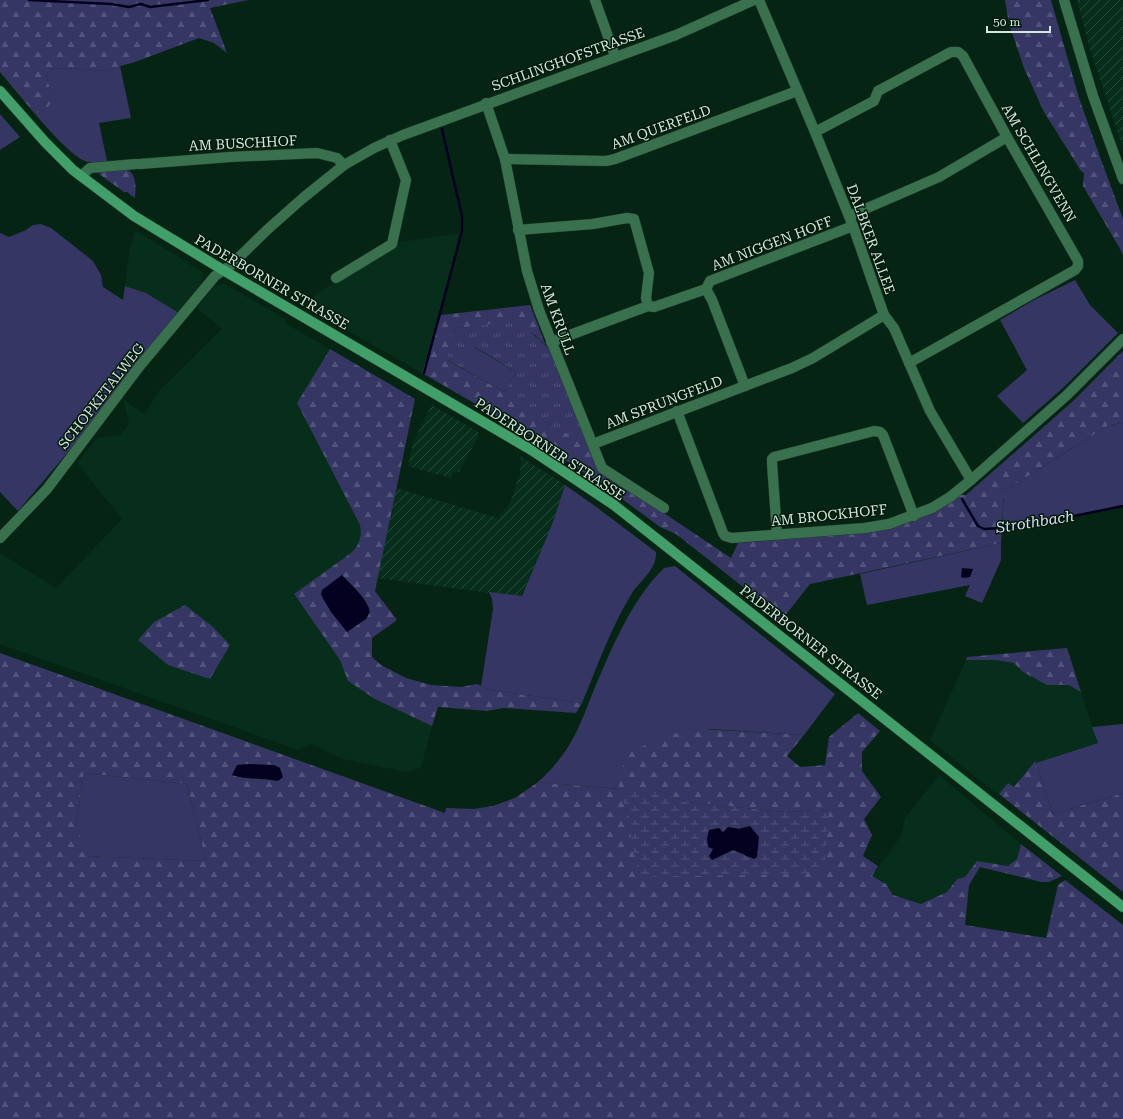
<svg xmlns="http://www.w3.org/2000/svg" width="1123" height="1119" font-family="'Roboto Serif',serif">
	<defs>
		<pattern id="industrial-furrows" width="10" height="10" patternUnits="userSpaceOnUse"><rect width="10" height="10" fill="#072e1a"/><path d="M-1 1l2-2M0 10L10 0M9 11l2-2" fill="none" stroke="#2a4c3b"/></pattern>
		<pattern id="forest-firs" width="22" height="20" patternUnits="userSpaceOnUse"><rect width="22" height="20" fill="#363664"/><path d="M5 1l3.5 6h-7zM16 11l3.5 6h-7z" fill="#52537a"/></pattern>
		<pattern id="wetland-marsh" width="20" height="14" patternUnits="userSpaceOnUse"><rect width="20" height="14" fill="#363664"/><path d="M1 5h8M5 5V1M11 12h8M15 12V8" fill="none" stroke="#52537a"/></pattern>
		<pattern id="park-tufts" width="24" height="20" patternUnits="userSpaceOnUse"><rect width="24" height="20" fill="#363664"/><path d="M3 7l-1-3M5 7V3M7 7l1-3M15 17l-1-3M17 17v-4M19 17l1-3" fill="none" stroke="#52537a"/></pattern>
	</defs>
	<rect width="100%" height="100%" fill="#062413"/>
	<!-- built -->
	<g fill="#072e1a">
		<path d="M135 230 202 272 203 276 201 284 179 313 146 293 125 286 130 247Z"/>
		<path d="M459 233 441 315 422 373 306 307 313 296 401 242Z"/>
		<path d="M222 284H225L287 320 285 323 330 349 297 403 360 525 361 539 358 545 351 553 294 595 340 660 348 681 375 699 432 726 421 768 406 772 343 759 311 744 298 750 0 644V553L56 588 122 519 77 463 97 438 120 435 129 424 123 399 144 414 161 389 222 329 197 308 212 289 215 286Z"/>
		<path d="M966 660H996L1014 663 1023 672 1047 685H1069L1081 692 1098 743 1036 763 1034 761 1014 787 1008 783 1000 794 997 792 996 793 930 740Z"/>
		<path d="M939 775 1021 844 1017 859 1008 866 977 861 965 877 956 879 947 892 921 904 893 895 886 884 872 876 902 834 905 818Z"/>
	</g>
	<!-- industrial -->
	<g fill="url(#industrial-furrows)">
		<path d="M1077 0H1123V148L1089 46Z"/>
		<path d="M432 405 480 433 459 472 453 471 451 478 408 466 413 442Z"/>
		<path d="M520 456 565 485 553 522 521 597 377 578 396 488 498 518 510 503 520 474 521 462Z"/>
	</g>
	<!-- grass -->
	<g fill="#363664">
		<path d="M120 66 131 118 99 123 107 161C101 162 94 163 88 162 72 158 47 127 35 114L45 110 51 92 46 75 51 69 73 68 102 71Z"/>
		<path d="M0 114 20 137 0 150Z"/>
		<path d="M41 224 51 228 93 261 101 275 103 287 123 300 125 286 146 293 179 313 89 427 18 511 0 492V233L9 237 26 230 33 225Z"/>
		<path d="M1075 280 1090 305 1118 333 1064 387 1023 423 997 396 1027 370 1000 320 1034 300Z"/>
		<path d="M474 347 516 372 504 392 462 368Z"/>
		<path d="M1123 423V505L1002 532 1004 491 1109 425Z"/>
		<path d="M565 485 595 506 656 552C657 569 641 580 632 593 611 627 597 667 582 703L491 690 481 686 493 609 492 599 489 592 522 596 553 522Z"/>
		<path d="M1001 543V560L982 603 965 596 970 585 867 605 860 574Z"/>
		<path d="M675 566 835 694 804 735 709 729 619 789 538 782C548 773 558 762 566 750 578 732 585 712 593 692 611 650 631 600 664 568Z"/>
		<path d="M1123 724V793L1053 814 1036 763 1098 743 1092 727Z"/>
		<path d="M84 773 187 784 206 861 85 856 76 822Z"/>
	</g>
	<!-- forest -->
	<g fill="url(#forest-firs)" fill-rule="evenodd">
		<path d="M0 0H248L210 8 227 53 214 43 199 38 135 62 102 71 73 68 51 69 46 75 51 92V103L45 110 35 114 0 72Z"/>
		<path d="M1005 0H1051L1079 98 1100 157 1123 219V255L1119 247 1083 186 1084 173 1081 171 1044 112 1024 68 1009 24Z"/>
		<path d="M126 169C137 173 136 189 135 198L127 192H124L99 174 101 171Z"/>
		<path d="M530 305 546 346 535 335 512 322 458 328 454 331 447 360 504 392 550 425 584 430 598 469 731 558 738 543 859 533 886 529 899 526 925 516 937 510 960 495H966L1072 402 1123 351V423L1109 425 1004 491 1001 543 810 584 780 622 766 605 676 534 660 527 606 487 548 449 547 445 422 373 441 315Z"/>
		<path d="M330 349 415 399 375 591 397 620 372 638V657L381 665 406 678 431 685 461 687 477 684 491 690 582 703 576 713 503 708 487 711 438 707 432 726 375 699 348 681 340 660 294 594 351 553C360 545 362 536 360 525L297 403Z"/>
		<path d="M185 605 212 626 230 645 210 679 168 665 138 640 154 622Z"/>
		<path d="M1067 648 1081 692 1069 685H1047L1023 672 1014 663 996 660H966L967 657Z"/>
		<path d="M0 653 445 813 446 808 474 809 493 806 515 798 538 782 618 789 626 753 673 734 701 729 804 735 787 756 800 767 825 765 829 737 858 713 880 731 862 752V771L881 797 864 819 872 835 863 856 878 866 872 876 886 884 893 895 921 904 947 892 957 879 965 877 977 861 1008 866 1017 859 1021 844 1062 876 1049 882H1041L980 867 969 885 965 925 1046 938 1058 885 1065 880 1123 925V1119H0ZM265 765H274L277 781C263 778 246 780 232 775ZM84 773 187 784 206 861 86 856 76 822ZM657 790 686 802 785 812 820 810 829 811 799 874H770Z"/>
		<path d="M1035 761 1036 763 1053 814 1123 793V892L999 794 1008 783 1014 787Z"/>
	</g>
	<!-- wetland -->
	<path fill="url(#wetland-marsh)" fill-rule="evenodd" d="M657 790 686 802 785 812 820 810 829 811 824 870 799 874 639 877 622 793ZM750 826 757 857 745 856 733 850 709 856 728 827 739 829Z"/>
	<!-- park -->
	<path fill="url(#park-tufts)" d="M512 321 523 325 546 346H550L584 430 581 434 574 435 561 432 518 404 504 392 516 372 475 347 462 368 447 360C448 350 448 334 458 328Z"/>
	<!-- water -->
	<g fill="#04001f">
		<path d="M962 568 973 569 970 577 964 578 961 577Z"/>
		<path d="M342 575C352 586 367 598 370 612L366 619 347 632 331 612 321 595 322 590Z"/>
		<path d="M248 764 274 765 280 768 283 777 278 781C263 777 247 780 232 775L237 765Z"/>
		<path d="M750 826 759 837 757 857 754 859 733 850 712 860 709 856 713 849 708 847 707 839 709 830 719 828 723 832 728 827 739 829Z"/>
	</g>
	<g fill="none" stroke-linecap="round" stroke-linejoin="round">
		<!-- stream -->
		<g stroke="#04001f" stroke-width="2.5">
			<path d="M29 0 111 4 129 7 141 4 150 7 208 0"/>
			<path d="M424 373 462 231V216L442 129"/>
			<path d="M962 499 978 526 984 529 1020 527 1123 506"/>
		</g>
		<!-- minor casing -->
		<g stroke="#233f2f" stroke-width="11">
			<g id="minor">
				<path d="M595 0 615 56"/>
				<path d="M759 0 815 132 853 226 884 315 894 328 930 411 971 480"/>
				<path d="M1064 0 1093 96 1123 179"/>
				<path d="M486 103 505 159 527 271 539 310 602 468 664 508"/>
				<path d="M815 132 874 101 878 91 951 52H958L963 56 1007 137 1078 261V266L1075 270 909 363"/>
				<path d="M505 159 606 161 615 159 797 91"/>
				<path d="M140 164 230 157 317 153 337 158 344 165"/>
				<path d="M81 176 90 168 136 164"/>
				<path d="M849 216 939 177 1007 137"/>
				<path d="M518 230 593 224 627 218 634 219 649 273 646 298 648 306"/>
				<path d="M336 278 392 244 406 180 390 140"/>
				<path d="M706 289 712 300 745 386"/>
				<path d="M551 342 648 306 654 307 706 289 710 281 853 226"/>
				<path d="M677 411 723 533 725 536 732 538 865 528 889 524 932 508 950 497 971 480 1067 395 1123 339"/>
				<path d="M593 444 792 368 813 358 884 315"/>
				<path d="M777 534 772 463V459L774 457 874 431 880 432 883 435 914 516"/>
				<path d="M0 538 47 489 139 367 215 276 231 265 268 229 303 198 344 165 374 148 403 135 676 35 754 0"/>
			</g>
		</g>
		<!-- secondary casing -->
		<g stroke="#233f2f" stroke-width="11">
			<path id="secondary" d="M0 91 45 142 73 170 134 216 223 270 533 451 614 505 1123 907"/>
		</g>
		<!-- minor -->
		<use href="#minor" stroke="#39714f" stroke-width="10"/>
		<!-- secondary -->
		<use href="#secondary" stroke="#41a06a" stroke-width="10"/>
	</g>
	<g text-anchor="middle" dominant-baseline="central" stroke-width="3" stroke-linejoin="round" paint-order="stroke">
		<!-- street labels -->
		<g font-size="14" fill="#d5e6da" stroke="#001a0b">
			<text transform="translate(568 59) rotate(-20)">SCHLINGHOFSTRASSE</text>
			<text transform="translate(661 127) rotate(-20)">AM QUERFELD</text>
			<text transform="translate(243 143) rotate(-3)">AM BUSCHHOF</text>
			<text transform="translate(1039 163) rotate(60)">AM SCHLINGVENN</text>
			<text transform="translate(871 239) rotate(70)">DALBKER ALLEE</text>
			<text transform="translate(772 243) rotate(-21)">AM NIGGEN HOFF</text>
			<text transform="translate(272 282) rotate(30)">PADERBORNER STRASSE</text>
			<text transform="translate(558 319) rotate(70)">AM KRULL</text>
			<text transform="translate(101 396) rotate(-52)">SCHOPKETALWEG</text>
			<text transform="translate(664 402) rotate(-21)">AM SPRUNGFELD</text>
			<text transform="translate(550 449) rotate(33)">PADERBORNER STRASSE</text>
			<text transform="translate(829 515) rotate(-6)">AM BROCKHOFF</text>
			<text transform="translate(811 642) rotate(38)">PADERBORNER STRASSE</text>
		</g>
		<!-- water labels -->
		<g font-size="15" font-style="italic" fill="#dddff5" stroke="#001a0b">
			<text transform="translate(1035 522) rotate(-9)">Strothbach</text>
		</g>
	</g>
	<!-- scale -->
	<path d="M987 26v6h63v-6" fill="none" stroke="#d5e6da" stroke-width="2"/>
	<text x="993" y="26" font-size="12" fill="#d5e6da" stroke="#001a0b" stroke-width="3" paint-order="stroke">50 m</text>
</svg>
